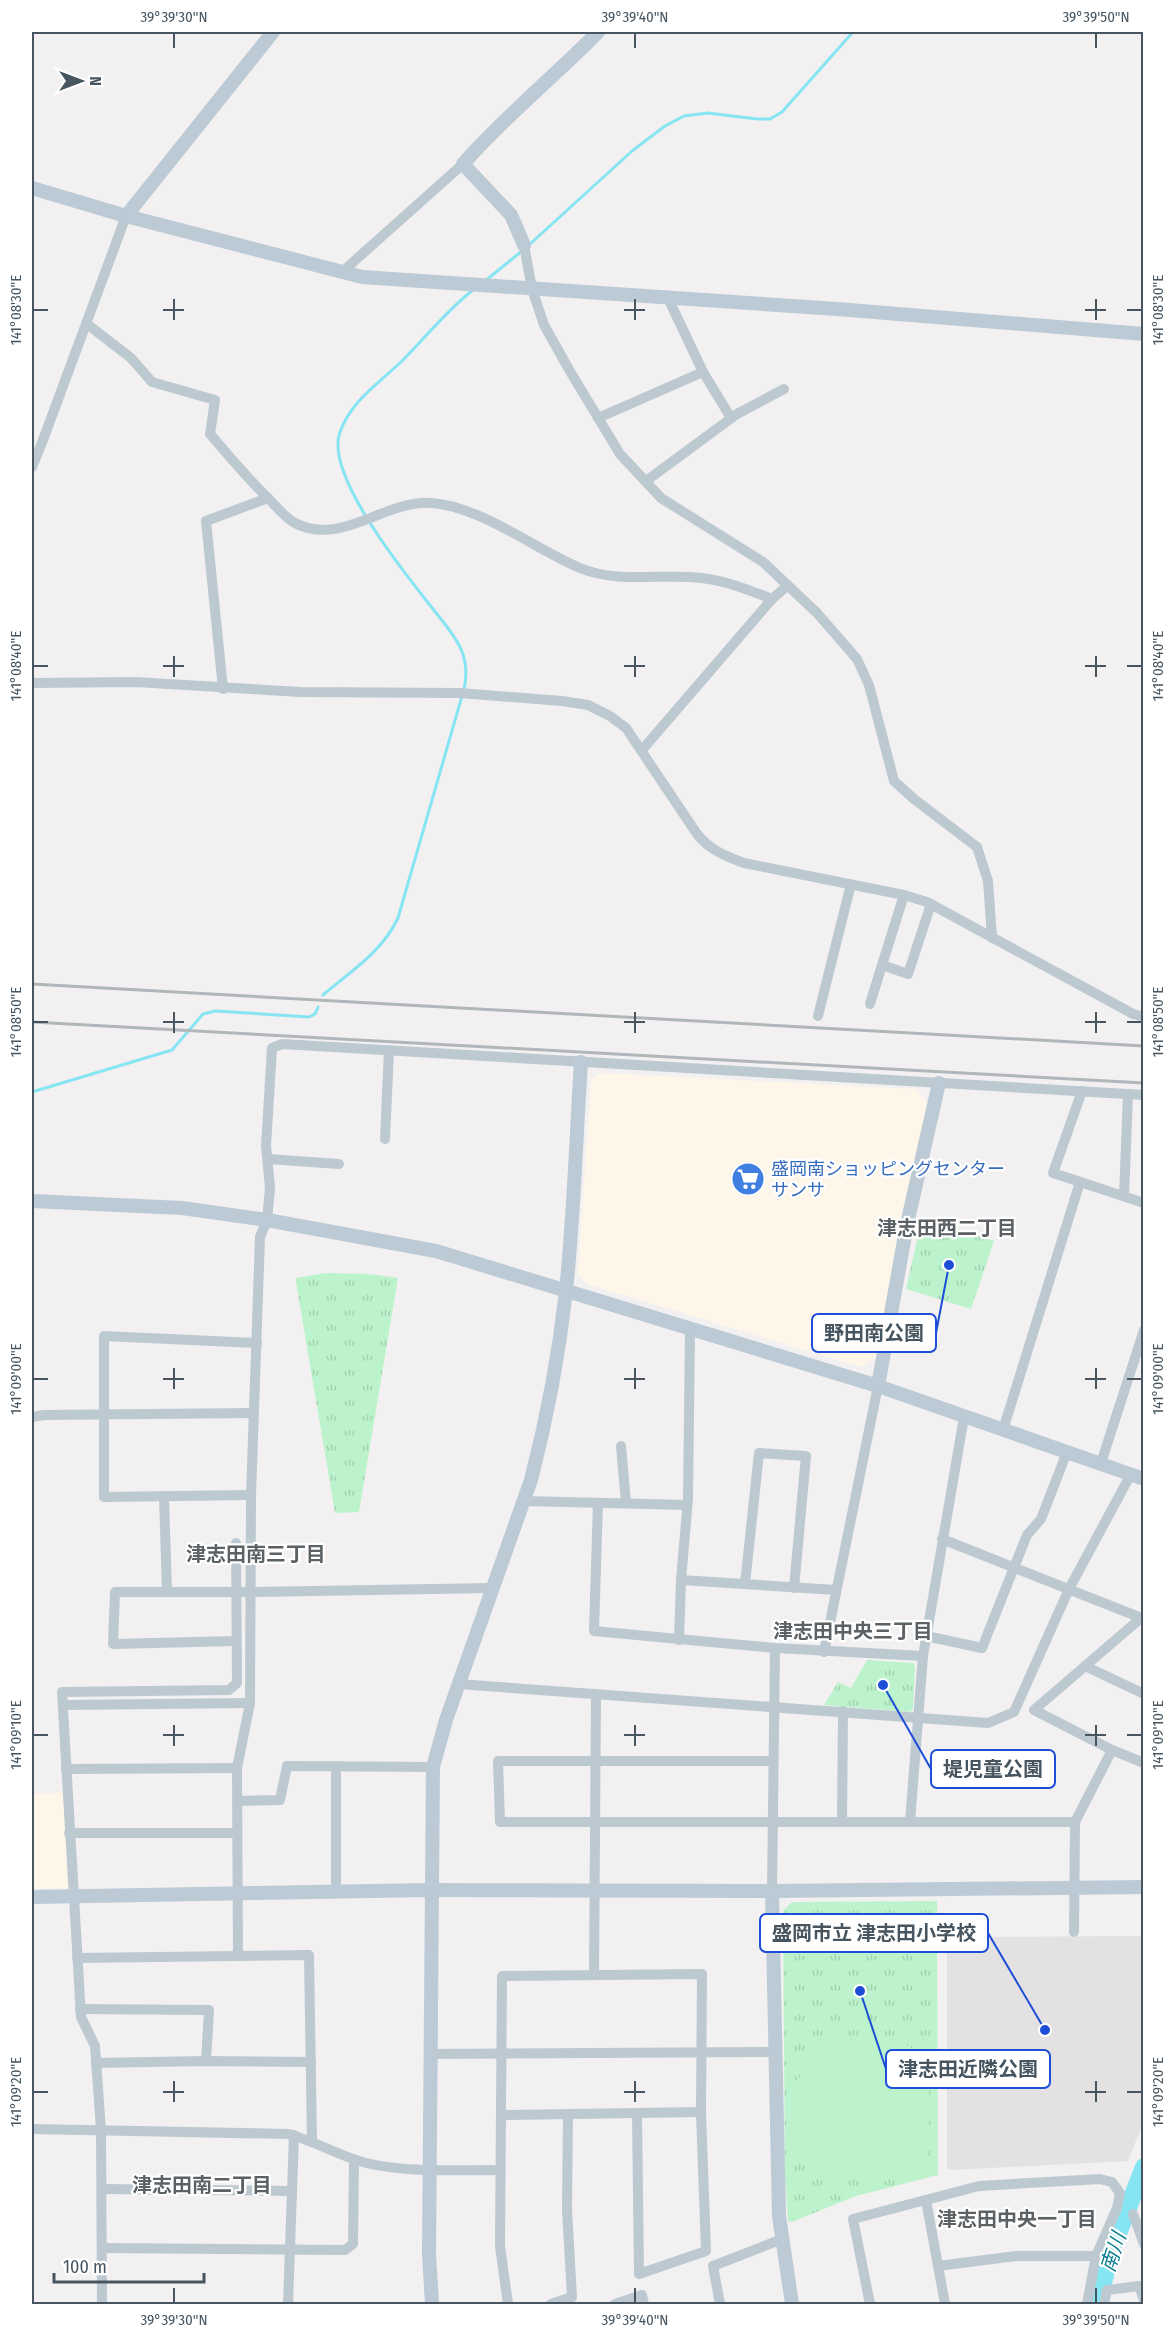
<svg xmlns="http://www.w3.org/2000/svg" width="1175" height="2336" font-family="'Fira Sans Condensed','Noto Sans JP',sans-serif">
	<defs>
		<pattern id="grass-tufts" width="24" height="20" patternUnits="userSpaceOnUse" patternTransform="scale(1.5)"><rect width="24" height="20" fill="#bcf3cc"/><path d="M3 7l-1-3M5 7V3M7 7l1-3M15 17l-1-3M17 17v-4M19 17l1-3" fill="none" stroke="#a3d2b2"/></pattern>
	</defs>
	<rect width="100%" height="100%" fill="#f2f0f0"/>
	<!-- commercial -->
	<g fill="#fdf6e9">
		<path d="M599 1073 916 1089 928 1103 877 1357 861 1367 587 1284 578 1274 591 1080Z"/>
		<path d="M67 1792 72 1888 32 1889V1794Z"/>
	</g>
	<!-- education -->
	<path fill="#e4e1e2" d="M1143 1936V2123L1128 2161 951 2170 947 2168V1937Z"/>
	<!-- grass -->
	<g fill="url(#grass-tufts)">
		<path d="M922 1218 994 1241 971 1309 906 1289Z"/>
		<path d="M325 1273 369 1274 398 1278 359 1512 335 1513 296 1282V1278Z"/>
		<path d="M867 1660 914 1663 915 1666 913 1709 910 1712 824 1705 838 1682 851 1688Z"/>
		<path d="M937 1901 938 2175 856 2196 792 2222 788 2221 785 2171 783 1911 792 1902Z"/>
	</g>
	<!-- pitch -->
	<path fill="#bcf3cc" d="M879 2036 901 2042 913 2049 922 2057 929 2073V2153L915 2172C891 2173 839 2178 819 2172 810 2169 804 2161 799 2153 777 2114 796 2058 838 2041 851 2036 866 2036 879 2036Z"/>
	<g fill="none" stroke-linecap="round" stroke-linejoin="round">
		<!-- stream -->
		<g stroke="#86e5f2" stroke-width="3">
			<path d="M529 245 632 151 665 126 684 116 708 113 757 119H770L782 112 853 32"/>
			<path d="M485 281 522 251"/>
			<path d="M464 690C472 653 454 636 433 609 407 576 324 475 340 432 351 401 379 383 402 361 425 338 447 310 473 290"/>
			<path d="M323 995C350 972 382 952 398 918L462 696"/>
			<path d="M32 1092 172 1050 203 1014 215 1011 309 1017 315 1014 318 1007"/>
		</g>
		<!-- river -->
		<path stroke="#86e5f2" stroke-width="18" d="M1098 2304 1110 2254 1144 2167"/>
		<!-- street -->
		<g stroke="#bdc9d0" stroke-width="10">
			<path d="M524 245 532 289 544 325 571 373 620 454 661 498 763 562 817 613 857 659 869 685 894 781 914 799 977 847 988 881 992 938"/>
			<path d="M342 272 463 164"/>
			<path d="M668 298 703 372 731 418"/>
			<path d="M87 324 131 358 152 382 215 400 210 434C229 456 247 478 268 498 276 506 284 517 295 523 341 547 384 500 431 503 480 506 535 549 580 568 618 584 663 573 702 578 727 581 749 590 772 599"/>
			<path d="M598 418 703 372"/>
			<path d="M32 467 43 440 126 216"/>
			<path d="M646 481 737 414 784 389"/>
			<path d="M32 683 135 682 300 692 459 693 562 701 588 705 610 716 626 728 697 834C710 850 725 856 744 863L904 895 927 902 1133 1014 1144 1017"/>
			<path d="M223 689 206 521 268 498"/>
			<path d="M642 750 772 599 787 586"/>
			<path d="M882 965 904 895"/>
			<path d="M870 1004 882 965 908 974 931 904"/>
			<path d="M818 1016 851 884"/>
			<path d="M1082 1091 1053 1173 1144 1203"/>
			<path d="M385 1139 389 1050"/>
			<path d="M268 1159 339 1164"/>
			<path d="M1124 1196 1128 1094"/>
			<path d="M32 1417 44 1415 254 1413"/>
			<path d="M1003 1430 1080 1182"/>
			<path d="M621 1446 626 1503"/>
			<path d="M1101 1463 1144 1330"/>
			<path d="M251 1495 104 1497V1336L257 1343"/>
			<path d="M164 1496 167 1592"/>
			<path d="M523 1501 687 1505"/>
			<path d="M598 1503 594 1631 775 1648 923 1656"/>
			<path d="M942 1539 1144 1619"/>
			<path d="M681 1580 836 1590"/>
			<path d="M745 1584 759 1453 806 1456 794 1588"/>
			<path d="M1141 1618 1034 1710 1112 1750 1144 1763"/>
			<path d="M926 1636 982 1648 1027 1535 1041 1519 1067 1452"/>
			<path d="M679 1640 681 1580 688 1499 690 1329"/>
			<path d="M236 1641 113 1644 115 1592H250L492 1588"/>
			<path d="M824 1652 878 1386"/>
			<path d="M1085 1666 1144 1694"/>
			<path d="M458 1684 988 1723 1014 1712 1069 1589 1131 1474"/>
			<path d="M63 1705 250 1703"/>
			<path d="M773 1761H498L500 1822H1075"/>
			<path d="M66 1769 237 1768"/>
			<path d="M237 1801 280 1800 287 1766 433 1767"/>
			<path d="M842 1822 843 1711"/>
			<path d="M910 1822 923 1656 964 1417"/>
			<path d="M69 1833H236"/>
			<path d="M336 1891V1766"/>
			<path d="M772 1891 775 1648"/>
			<path d="M1074 1932 1075 1822 1112 1750"/>
			<path d="M238 1956 237 1768 250 1703 251 1495 260 1237 267 1220 270 1188 266 1146 272 1048 282 1044 1144 1095"/>
			<path d="M77 1958 309 1955 312 2141"/>
			<path d="M594 1974 596 1694"/>
			<path d="M80 2009 209 2010 206 2061"/>
			<path d="M430 2054 775 2052"/>
			<path d="M96 2063 206 2061 311 2062"/>
			<path d="M502 2115 701 2112"/>
			<path d="M32 2129 288 2134C315 2141 339 2156 366 2163 409 2173 456 2170 499 2170"/>
			<path d="M102 2189 292 2191"/>
			<path d="M926 2200 945 2304"/>
			<path d="M1133 2214 1144 2244"/>
			<path d="M102 2248 345 2250 353 2244 354 2160"/>
			<path d="M938 2266 1016 2256H1096"/>
			<path d="M102 2304 101 2130 95 2046 81 2017 62 1692 229 1690 237 1683 236 1543"/>
			<path d="M288 2304 294 2135"/>
			<path d="M508 2304 500 2246 502 1976 702 1974 701 2112 706 2251 639 2274 637 2113"/>
			<path d="M551 2304 572 2297 567 2210 568 2114"/>
			<path d="M615 2304 642 2295 644 2304"/>
			<path d="M720 2304 713 2266 782 2239"/>
			<path d="M870 2304 853 2219 979 2186 1100 2179 1112 2182 1120 2193 1117 2208 1096 2256 1087 2304"/>
			<path d="M1104 2304 1107 2290 1139 2286 1144 2300"/>
		</g>
		<!-- secondary -->
		<g stroke="#bccad5" stroke-width="14">
			<path d="M32 188 126 216 362 277 837 309 1144 334"/>
			<path d="M126 216 273 32"/>
			<path d="M524 245 511 215 463 164C505 116 554 77 598 32"/>
			<path d="M32 1201 182 1208 267 1220 436 1251 878 1386 1144 1479"/>
			<path d="M878 1386 907 1224 939 1083"/>
			<path d="M772 1891 779 2216 792 2304"/>
			<path d="M32 1897 431 1890 772 1891 1144 1887"/>
			<path d="M432 2304 429 2254 433 1767 446 1720 531 1480C547 1418 559 1354 566 1291 574 1215 576 1138 581 1062"/>
		</g>
		<!-- rail -->
		<g stroke="#b1b6bb" stroke-width="3">
			<path d="M32 984 1144 1046"/>
			<path d="M32 1022 1144 1083"/>
		</g>
	</g>
	<!-- ticks -->
	<path fill="none" stroke="#46555f" stroke-width="2" d="M174 33V48M635 33V48M1096 33V48M174 299V320M635 299V320M1096 299V320M33 310H48M163 310H184M624 310H645M1085 310H1106M1127 310H1142M174 656V677M635 656V677M1096 656V677M33 666H48M163 666H184M624 666H645M1085 666H1106M1127 666H1142M174 1012V1033M635 1012V1033M1096 1012V1033M33 1022H48M163 1022H184M624 1022H645M1085 1022H1106M1127 1022H1142M174 1368V1389M635 1368V1389M1096 1368V1389M33 1379H48M163 1379H184M624 1379H645M1085 1379H1106M1127 1379H1142M174 1725V1746M635 1725V1746M1096 1725V1746M33 1735H48M163 1735H184M624 1735H645M1085 1735H1106M1127 1735H1142M174 2081V2102M635 2081V2102M1096 2081V2102M33 2092H48M163 2092H184M624 2092H645M1085 2092H1106M1127 2092H1142M174 2288V2303M635 2288V2303M1096 2288V2303"/>
	<!-- icons -->
	<defs>
		<g id="supermarket-disc" transform="scale(1.725)"><circle r="9.5" fill="#3f7fe0" stroke="#fff"/><path d="M-6-5.5h2.5l.6 2H6L4.5 2H-2.5L-4.4-4H-6ZM-1.5 3.2a1.3 1.3 0 1 0 .1 0ZM3 3.2a1.3 1.3 0 1 0 .1 0Z" fill="#fff"/></g>
	</defs>
	<g fill-rule="evenodd">
		<use href="#supermarket-disc" x="748" y="1179"/>
	</g>
	<g text-anchor="middle" dominant-baseline="central" stroke-width="4.5" stroke-linejoin="round" paint-order="stroke">
		<!-- shop labels -->
		<g font-size="18" fill="#366cbe" stroke="#fff" text-anchor="start">
			<text x="771" y="1169">盛岡南ショッピングセンター<tspan x="771" dy="21">サンサ</tspan></text>
		</g>
		<!-- neighbourhood labels -->
		<g font-size="20" font-weight="bold" fill="#5c6165" stroke="#fff">
			<text x="947" y="1228">津志田西二丁目</text>
			<text x="256" y="1554">津志田南三丁目</text>
			<text x="853" y="1631">津志田中央三丁目</text>
			<text x="202" y="2185">津志田南二丁目</text>
			<text x="1017" y="2219">津志田中央一丁目</text>
		</g>
		<!-- water labels -->
		<g font-size="20" font-style="italic" fill="#067c8d" stroke="#fff">
			<text transform="translate(1113 2252) rotate(-72)">南川</text>
		</g>
	</g>
	<!-- callouts -->
	<path fill="none" stroke="#1d4ed8" stroke-width="2" d="M949 1265L936 1333M883 1685L931 1769M1045 2030L988 1933M860 1991L886 2069"/>
	<g fill="#1d4ed8" stroke="#fff" stroke-width="2">
		<circle cx="949" cy="1265" r="6"/>
		<circle cx="883" cy="1685" r="6"/>
		<circle cx="1045" cy="2030" r="6"/>
		<circle cx="860" cy="1991" r="6"/>
	</g>
	<g fill="#fff" stroke="#1d4ed8" stroke-width="2">
		<rect x="812" y="1314" width="124" height="38" rx="6"/>
		<rect x="931" y="1750" width="124" height="38" rx="6"/>
		<rect x="760" y="1914" width="228" height="38" rx="6"/>
		<rect x="886" y="2050" width="164" height="38" rx="6"/>
	</g>
	<g font-size="20" text-anchor="middle" font-weight="bold" fill="#46555f">
		<text x="874" y="1340">野田南公園</text>
		<text x="993" y="1776">堤児童公園</text>
		<text x="874" y="1940">盛岡市立 津志田小学校</text>
		<text x="968" y="2076">津志田近隣公園</text>
	</g>
	<!-- border -->
	<rect width="1175" height="2336" fill="none" stroke="#ffffff" stroke-width="66"/>
	<!-- north arrow -->
	<g transform="translate(81 81) rotate(90)" stroke="#ffffff" stroke-width="4.5" paint-order="stroke">
	<path d="M0-4.5L10 22L0 15L-10 22Z" fill="#46555f"/>
	<text y="-9" font-size="16" font-weight="bold" text-anchor="middle" fill="#46555f">N</text>
	</g>
	<!-- scale -->
	<path d="M54 2273v9h150v-9" fill="none" stroke="#46555f" stroke-width="3"/>
	<text x="63" y="2273" font-size="18" fill="#46555f" stroke="#ffffff" stroke-width="4.5" paint-order="stroke">100 m</text>
	<rect x="33" y="33" width="1109" height="2270" fill="none" stroke="#46555f" stroke-width="2"/>
	<g font-size="15" text-anchor="middle" fill="#46555f">
		<text x="174" y="22">39°39'30"N</text>
		<text x="635" y="22">39°39'40"N</text>
		<text x="1096" y="22">39°39'50"N</text>
		<text transform="translate(1158 310) rotate(-90)" y="5">141°08'30"E</text>
		<text transform="translate(16 310) rotate(-90)" y="5">141°08'30"E</text>
		<text transform="translate(16 666) rotate(-90)" y="5">141°08'40"E</text>
		<text transform="translate(1158 666) rotate(-90)" y="5">141°08'40"E</text>
		<text transform="translate(1158 1022) rotate(-90)" y="5">141°08'50"E</text>
		<text transform="translate(16 1022) rotate(-90)" y="5">141°08'50"E</text>
		<text transform="translate(1158 1379) rotate(-90)" y="5">141°09'00"E</text>
		<text transform="translate(16 1379) rotate(-90)" y="5">141°09'00"E</text>
		<text transform="translate(1158 1735) rotate(-90)" y="5">141°09'10"E</text>
		<text transform="translate(16 1735) rotate(-90)" y="5">141°09'10"E</text>
		<text transform="translate(16 2092) rotate(-90)" y="5">141°09'20"E</text>
		<text transform="translate(1158 2092) rotate(-90)" y="5">141°09'20"E</text>
		<text x="174" y="2325">39°39'30"N</text>
		<text x="635" y="2325">39°39'40"N</text>
		<text x="1096" y="2325">39°39'50"N</text>
	</g>
</svg>
